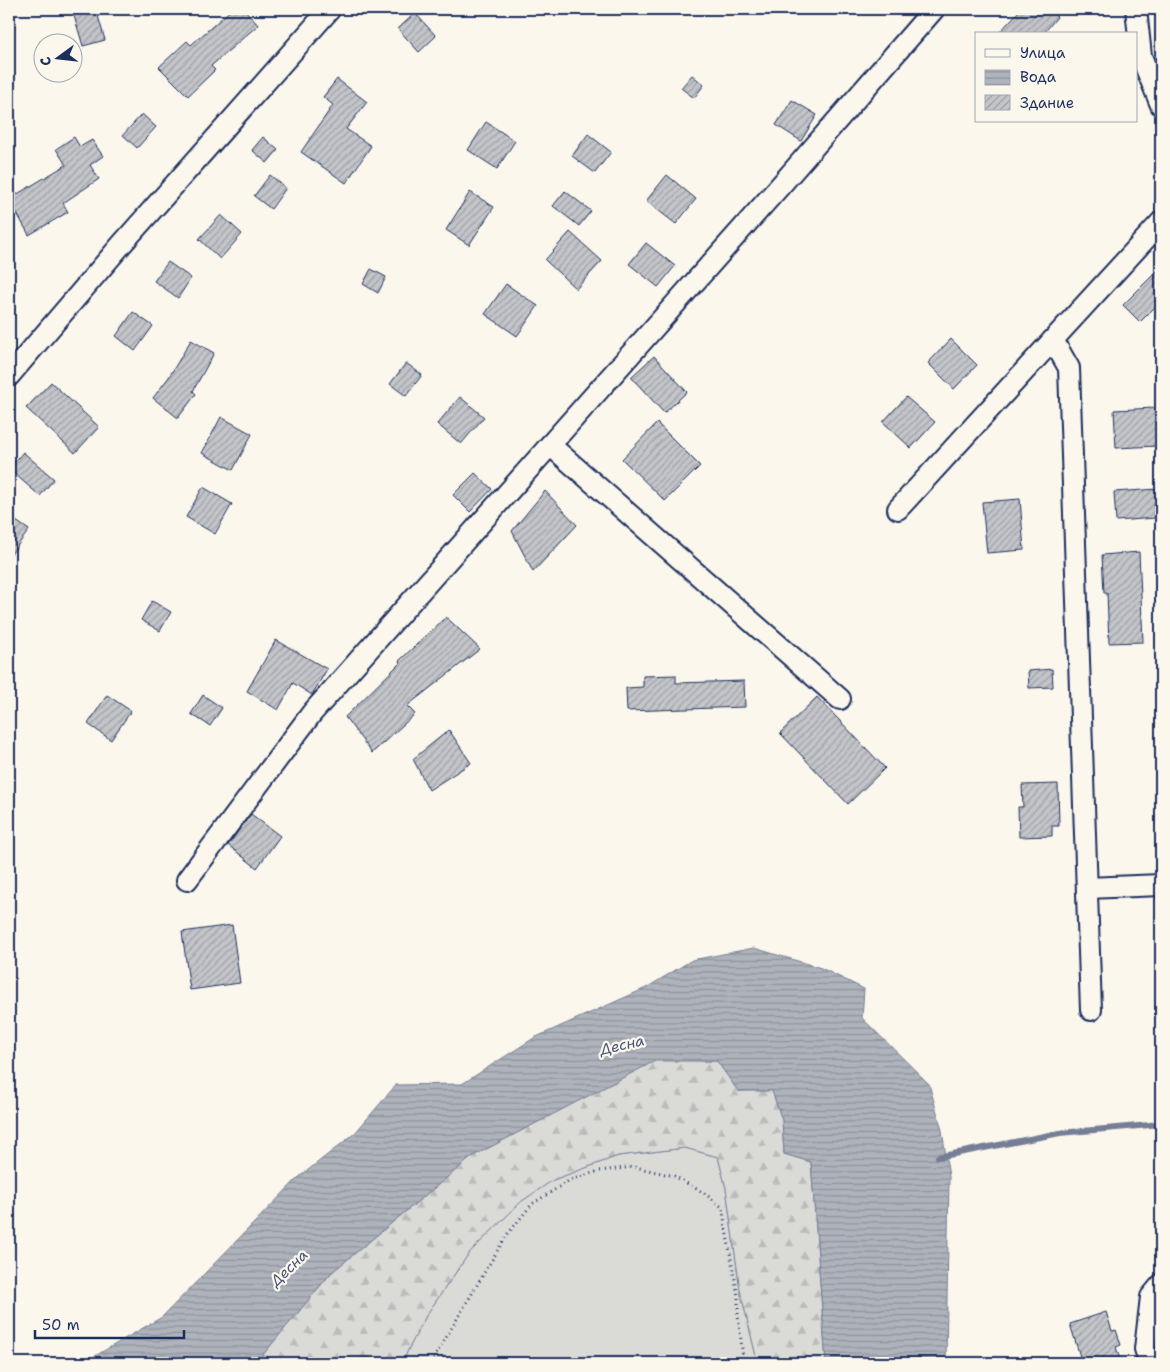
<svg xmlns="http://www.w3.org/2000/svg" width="1170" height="1372" font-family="'Shantell Sans',sans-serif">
	<defs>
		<pattern id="forest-firs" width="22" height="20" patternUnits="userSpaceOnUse" patternTransform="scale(1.25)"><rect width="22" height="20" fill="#dadad7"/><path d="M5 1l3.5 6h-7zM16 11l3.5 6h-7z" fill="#babbbb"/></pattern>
		<pattern id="water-rules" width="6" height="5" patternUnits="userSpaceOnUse" patternTransform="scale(1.25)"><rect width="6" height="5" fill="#afb3bb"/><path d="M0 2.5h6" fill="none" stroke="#8e929b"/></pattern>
		<pattern id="building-hatch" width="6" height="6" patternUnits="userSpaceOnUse" patternTransform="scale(1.25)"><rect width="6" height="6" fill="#c3c5c9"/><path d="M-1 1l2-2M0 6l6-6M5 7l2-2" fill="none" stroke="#9ea0a6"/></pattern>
	</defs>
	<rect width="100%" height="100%" fill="#fbf7ec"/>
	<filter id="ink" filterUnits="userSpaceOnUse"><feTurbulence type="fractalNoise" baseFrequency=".02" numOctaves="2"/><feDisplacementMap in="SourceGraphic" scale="10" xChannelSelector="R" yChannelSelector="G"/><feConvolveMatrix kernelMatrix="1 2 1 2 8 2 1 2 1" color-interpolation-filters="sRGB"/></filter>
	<g filter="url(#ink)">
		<!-- grass -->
		<path fill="#dadad7" stroke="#7a849a" d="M685 1148 718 1157 726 1188 740 1290 756 1356 755 1363H403L407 1352 427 1314 470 1252 522 1201 553 1180 618 1156Z"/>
		<!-- forest -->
		<path fill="url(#forest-firs)" stroke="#7a849a" d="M655 1060 717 1061 738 1091 772 1090 782 1120 784 1154 811 1162 826 1363H755L756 1356 740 1290 726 1188 718 1157 685 1148 618 1156 553 1180 522 1201 470 1252 427 1314 407 1352 403 1363H256L331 1273 473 1156Z"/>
		<!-- water -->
		<path fill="url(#water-rules)" stroke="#747e96" d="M754 948 821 968 864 989 862 1018 929 1084 942 1130 949 1177 946 1363H826L811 1162 784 1154 782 1120 772 1091H738L717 1061H655L473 1156 331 1273 256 1363H83L162 1317 298 1178 355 1133 396 1085 462 1084 534 1038 646 988 692 960Z"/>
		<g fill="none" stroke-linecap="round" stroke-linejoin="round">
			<!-- stream -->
			<path stroke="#747e96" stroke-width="6" d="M938 1157 1060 1133 1161 1124"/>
		</g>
		<!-- building -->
		<g fill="url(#building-hatch)" stroke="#1b2f5e">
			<path d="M72 9H96L105 40 83 46Z"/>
			<path d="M232 9H244L258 25 211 66 215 70 188 96 159 67 187 41 191 45Z"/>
			<path d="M1021 9H1048L1057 17 1043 34H998Z"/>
			<path d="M415 13 436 36 419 52 398 29Z"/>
			<path d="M692 75 704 85 694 98 681 88Z"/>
			<path d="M337 79 367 102 346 129 371 146 346 183 301 152 333 105 323 97Z"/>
			<path d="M792 100 817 115 801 141 776 125Z"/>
			<path d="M142 114 156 127 137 148 123 135Z"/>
			<path d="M486 122 515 141 497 169 468 150Z"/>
			<path d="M588 134 611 152 595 173 572 156Z"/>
			<path d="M74 137 80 147 92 140 103 156 90 165 99 179 63 203 68 212 29 235 9 199 66 165 56 149Z"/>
			<path d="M263 137 278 150 267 163 252 150Z"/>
			<path d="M270 175 286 188 271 209 254 196Z"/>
			<path d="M667 175 696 199 676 224 646 201Z"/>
			<path d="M565 191 591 211 579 226 553 206Z"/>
			<path d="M470 192 494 207 469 245 446 230Z"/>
			<path d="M221 215 242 234 220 259 199 239Z"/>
			<path d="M570 232 602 261 576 289 545 260Z"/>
			<path d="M646 243 675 266 658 287 629 264Z"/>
			<path d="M168 262 191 278 178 298 154 281Z"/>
			<path d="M1161 267V301L1140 322 1123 305Z"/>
			<path d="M371 269 386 277 378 293 363 284Z"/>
			<path d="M506 284 538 306 517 336 485 314Z"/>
			<path d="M133 312 153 326 135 351 116 336Z"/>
			<path d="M951 339 977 365 954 389 928 363Z"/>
			<path d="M191 340 214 353 193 391 196 394 178 418 153 398 169 377Z"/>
			<path d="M654 356 687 392 664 413 631 377Z"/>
			<path d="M406 363 422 375 406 396 390 384Z"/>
			<path d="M51 382 99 427 75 453 26 408Z"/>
			<path d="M460 397 484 417 461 444 437 424Z"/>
			<path d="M906 397 935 422 911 448 883 422Z"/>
			<path d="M1155 408 1157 446 1116 448 1114 410Z"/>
			<path d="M221 417 252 434 233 470 202 453Z"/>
			<path d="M657 423 700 466 665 501 622 459Z"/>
			<path d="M23 452 54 479 40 496 9 469Z"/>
			<path d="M475 473 492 489 470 512 453 495Z"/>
			<path d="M203 487 232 504 215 534 186 517Z"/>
			<path d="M1158 489 1160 505H1154L1155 518 1116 521 1114 492Z"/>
			<path d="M545 491 577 525 533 572 512 531Z"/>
			<path d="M1020 499 1024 550 987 553 982 502Z"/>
			<path d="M9 516 29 530 9 557Z"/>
			<path d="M1139 552 1143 642 1109 643 1107 593H1104L1102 555Z"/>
			<path d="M152 601 171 612 160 631 141 620Z"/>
			<path d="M446 617 480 649 407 706 415 714 372 753 345 717 400 663 399 661Z"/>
			<path d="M276 640 327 669 312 695 293 683 278 710 247 691Z"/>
			<path d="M1052 669 1053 687 1029 688 1028 671Z"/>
			<path d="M676 675V683L744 681 745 707 627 711 626 688 643 687V676Z"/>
			<path d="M107 695 131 711 111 740 88 724Z"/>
			<path d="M203 695 222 708 210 726 191 714Z"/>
			<path d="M817 697 885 768 848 804 780 733Z"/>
			<path d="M449 730 471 763 429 790 413 759Z"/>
			<path d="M1058 784 1059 826H1052V836L1019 837 1018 807H1023L1022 785Z"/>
			<path d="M251 814 280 836 257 868 228 845Z"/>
			<path d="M232 925 240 983 190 990 182 932Z"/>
			<path d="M1106 1312 1112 1331 1116 1330 1121 1345 1116 1347 1121 1363H1082L1070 1324Z"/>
		</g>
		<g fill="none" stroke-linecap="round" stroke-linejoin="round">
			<!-- minor casing -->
			<g stroke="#1b2f5e" stroke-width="24">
				<g id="minor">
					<path d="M1136 9 1141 56 1161 105"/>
					<path d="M1053 340 1069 368 1091 1010"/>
					<path d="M9 376 121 245 330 9"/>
					<path d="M898 509 1161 222"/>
					<path d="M840 699 550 445 780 186 934 9"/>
					<path d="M187 880 312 713 550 445"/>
					<path d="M1087 888 1161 885"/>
					<path d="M1150 1363 1145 1349 1151 1297 1161 1285"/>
				</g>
			</g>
			<!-- path -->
			<path stroke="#1b2f5e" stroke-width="3" stroke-dasharray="1 4" stroke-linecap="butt" d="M431 1363 506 1236 532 1204 570 1180 599 1171 635 1167 674 1176 704 1193 722 1207 738 1297V1316L743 1357 741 1363"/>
			<!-- minor -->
			<use href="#minor" stroke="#fbf7ec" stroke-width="20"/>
		</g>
	</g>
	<g text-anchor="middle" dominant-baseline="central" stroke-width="4.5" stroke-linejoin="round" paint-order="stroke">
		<!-- water labels -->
		<g font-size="15" font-style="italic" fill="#47577a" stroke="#fbf7ec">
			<text transform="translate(622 1045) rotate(-13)">Десна</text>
			<text transform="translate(289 1268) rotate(-44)">Десна</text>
		</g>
	</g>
	<!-- margin -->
	<rect width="1170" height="1372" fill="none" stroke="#fbf7ec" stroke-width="30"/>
	<rect x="15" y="15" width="1140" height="1342" fill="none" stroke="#1b2f5e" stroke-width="2" filter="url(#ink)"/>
	<!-- legend -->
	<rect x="975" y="32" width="162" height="90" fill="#fbf7ec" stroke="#a1a7b3"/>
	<rect x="985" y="49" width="25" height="8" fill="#fbf7ec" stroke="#a1a7b3"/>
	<text x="1020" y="58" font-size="15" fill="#1b2f5e">Улица</text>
	<rect x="985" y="70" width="25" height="15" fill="url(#water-rules)" stroke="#a1a7b3"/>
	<text x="1020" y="82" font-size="15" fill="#1b2f5e">Вода</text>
	<rect x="985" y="95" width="25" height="15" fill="url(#building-hatch)" stroke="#a1a7b3"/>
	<text x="1020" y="108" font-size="15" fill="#1b2f5e">Здание</text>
	<!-- north arrow -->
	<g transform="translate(58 58) rotate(255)"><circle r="24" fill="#fbf7ec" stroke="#a1a7b3"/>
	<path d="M0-4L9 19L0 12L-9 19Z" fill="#1b2f5e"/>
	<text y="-8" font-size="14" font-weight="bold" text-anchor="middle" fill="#1b2f5e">С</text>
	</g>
	<!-- scale -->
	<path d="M35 1330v8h149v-8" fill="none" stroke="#1b2f5e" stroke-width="2.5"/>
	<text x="42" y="1330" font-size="15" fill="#1b2f5e" stroke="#fbf7ec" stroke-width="4" paint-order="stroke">50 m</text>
</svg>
